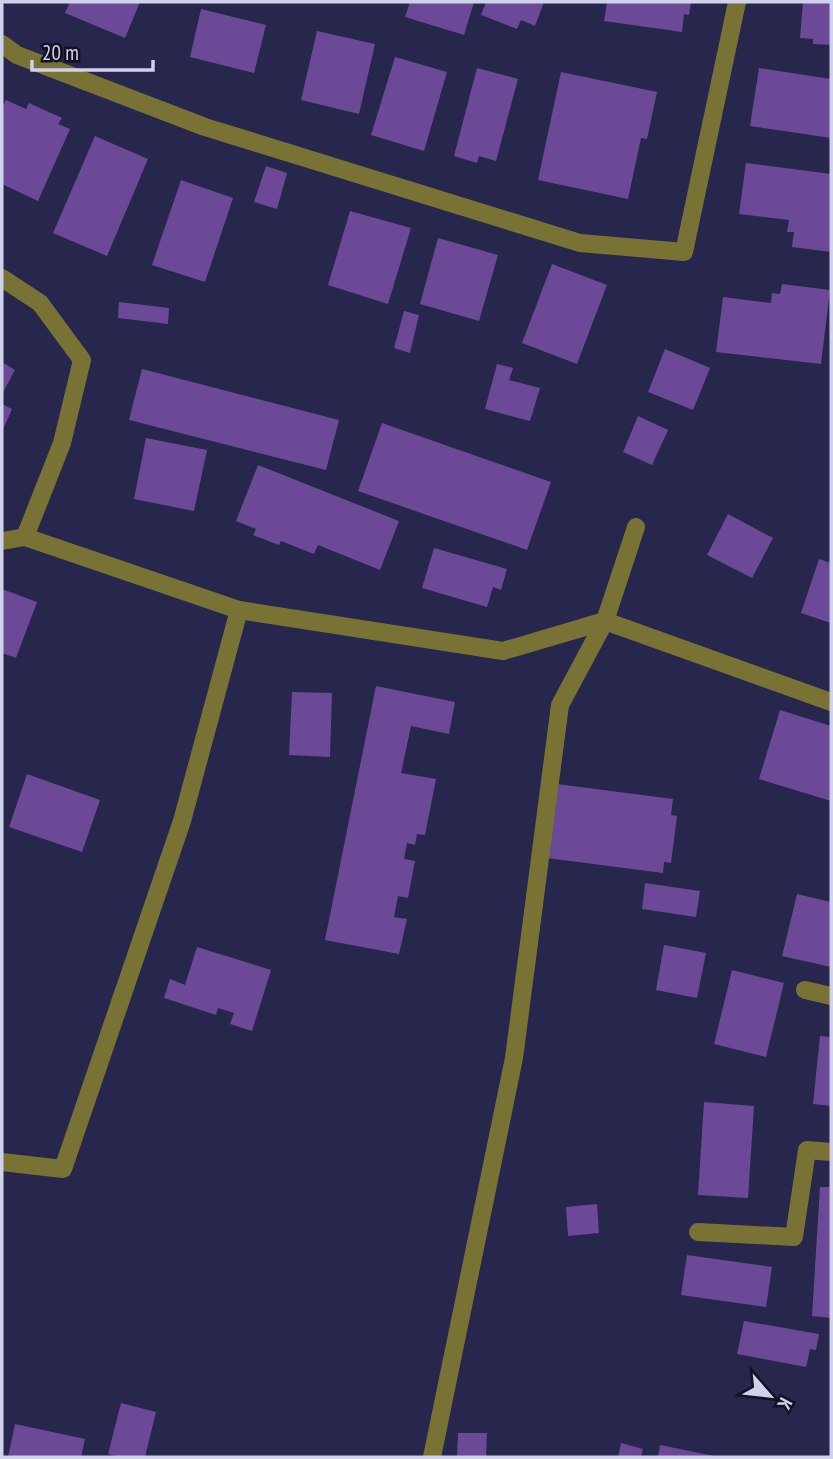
<svg xmlns="http://www.w3.org/2000/svg" width="833" height="1459" font-family="'PT Sans Narrow',sans-serif">
	<rect width="100%" height="100%" fill="#27264c"/>
	<!-- building -->
	<g fill="#6b4996">
		<path d="M70 2H140L125 38 65 13Z"/>
		<path d="M410 2H474L464 35 405 17Z"/>
		<path d="M486 2H544L535 26 521 20 517 29 481 15Z"/>
		<path d="M607 2H691L689 15 684 14 682 32 604 21Z"/>
		<path d="M803 2H831V45L813 44V39L800 38Z"/>
		<path d="M201 9 266 25 254 73 190 57Z"/>
		<path d="M317 31 375 44 359 114 301 100Z"/>
		<path d="M395 57 447 72 424 151 371 135Z"/>
		<path d="M477 68 518 79 496 161 479 156 477 163 454 156Z"/>
		<path d="M759 68 831 79V138L750 126Z"/>
		<path d="M561 72 657 92 647 139 641 138 628 199 538 180Z"/>
		<path d="M6 100 26 109 29 103 62 118 58 124 70 129 38 201 2 184V108Z"/>
		<path d="M95 136 148 159 107 256 53 233Z"/>
		<path d="M746 163 831 174V252L792 247 794 232H787L789 220 739 214Z"/>
		<path d="M266 166 287 173 277 209 254 202Z"/>
		<path d="M181 180 233 198 205 282 152 265Z"/>
		<path d="M350 211 411 228 388 304 328 285Z"/>
		<path d="M438 238 498 255 479 321 420 304Z"/>
		<path d="M552 264 607 285 577 364 522 343Z"/>
		<path d="M782 284 830 290 821 364 716 352 723 297 771 303 772 293 780 294Z"/>
		<path d="M119 302 169 308 168 324 118 318Z"/>
		<path d="M404 311 419 315 410 353 394 348Z"/>
		<path d="M665 349 710 368 693 410 648 392Z"/>
		<path d="M2 362 15 370 2 394Z"/>
		<path d="M497 364 513 368 509 380 540 388 530 421 485 409Z"/>
		<path d="M142 369 339 420 326 470 129 420Z"/>
		<path d="M2 404 12 409 2 432Z"/>
		<path d="M638 416 668 430 652 465 623 452Z"/>
		<path d="M382 423 551 482 527 550 358 491Z"/>
		<path d="M146 438 207 450 194 511 134 499Z"/>
		<path d="M258 465 399 521 380 570 318 545 314 554 281 541 279 545 253 535 256 529 236 521Z"/>
		<path d="M728 514 773 538 752 578 707 555Z"/>
		<path d="M434 548 507 569 501 590 493 587 487 607 422 588Z"/>
		<path d="M819 559 831 563V623L801 613Z"/>
		<path d="M2 589 37 602 16 658 2 653Z"/>
		<path d="M376 686 455 702 449 734 411 726 401 773 436 779 425 835 417 834 415 845 407 843 404 859 415 861 408 898 398 896 394 917 407 919 399 954 325 940Z"/>
		<path d="M292 692 332 693 330 757 289 755Z"/>
		<path d="M780 710 831 726V801L759 779Z"/>
		<path d="M27 774 100 800 82 852 9 827Z"/>
		<path d="M557 784 673 799 671 815 677 816 671 863 664 862 663 873 547 858Z"/>
		<path d="M645 883 700 891 696 917 642 909Z"/>
		<path d="M797 894 831 902V967L782 956Z"/>
		<path d="M664 945 706 953 697 998 656 990Z"/>
		<path d="M197 947 271 970 252 1031 230 1024 234 1013 218 1008 216 1015 164 998 170 979 185 985Z"/>
		<path d="M732 970 784 983 766 1057 714 1044Z"/>
		<path d="M820 1036 831 1037V1106L813 1104Z"/>
		<path d="M704 1102 754 1106 748 1198 698 1195Z"/>
		<path d="M820 1187H831V1318L812 1316Z"/>
		<path d="M597 1204 599 1233 568 1236 566 1207Z"/>
		<path d="M687 1255 772 1267 766 1307 681 1295Z"/>
		<path d="M744 1321 819 1334 816 1350 810 1349 806 1367 737 1354Z"/>
		<path d="M121 1403 156 1412 145 1457H121L108 1454Z"/>
		<path d="M15 1424 85 1439 81 1457H8Z"/>
		<path d="M458 1433H487L486 1457H457Z"/>
		<path d="M621 1443 643 1449 641 1457H618Z"/>
		<path d="M660 1445 714 1456V1457H658Z"/>
	</g>
	<g fill="none" stroke-linecap="round" stroke-linejoin="round">
		<!-- minor -->
		<g stroke="#797235" stroke-width="18">
			<path d="M2 44 17 55 205 127 580 243 684 252 737 2"/>
			<path d="M2 278 40 303 82 360 62 443 25 537"/>
			<path d="M2 541 25 537 239 610 503 651 605 621 831 702"/>
			<path d="M805 990 831 996"/>
			<path d="M2 1162 63 1169 182 821 239 610"/>
			<path d="M698 1232 794 1237 807 1150 831 1152"/>
			<path d="M432 1457 514 1058 560 705 605 621 636 527"/>
		</g>
	</g>
	<!-- border -->
	<rect width="833" height="1459" fill="none" stroke="#d0d1ea" stroke-width="7"/>
	<!-- north arrow -->
	<g transform="translate(770 1396) rotate(118)" stroke="#121223" stroke-width="5" paint-order="stroke">
	<path d="M0-5L12 26L0 18L-12 26Z" fill="#d0d1ea"/>
	<text y="-10" font-size="19" font-weight="bold" text-anchor="middle" fill="#d0d1ea">K</text>
	</g>
	<!-- scale -->
	<path d="M32 60v10h121v-10" fill="none" stroke="#d0d1ea" stroke-width="3.5"/>
	<text x="42" y="60" font-size="21" fill="#d0d1ea" stroke="#121223" stroke-width="5" paint-order="stroke">20 m</text>
</svg>
